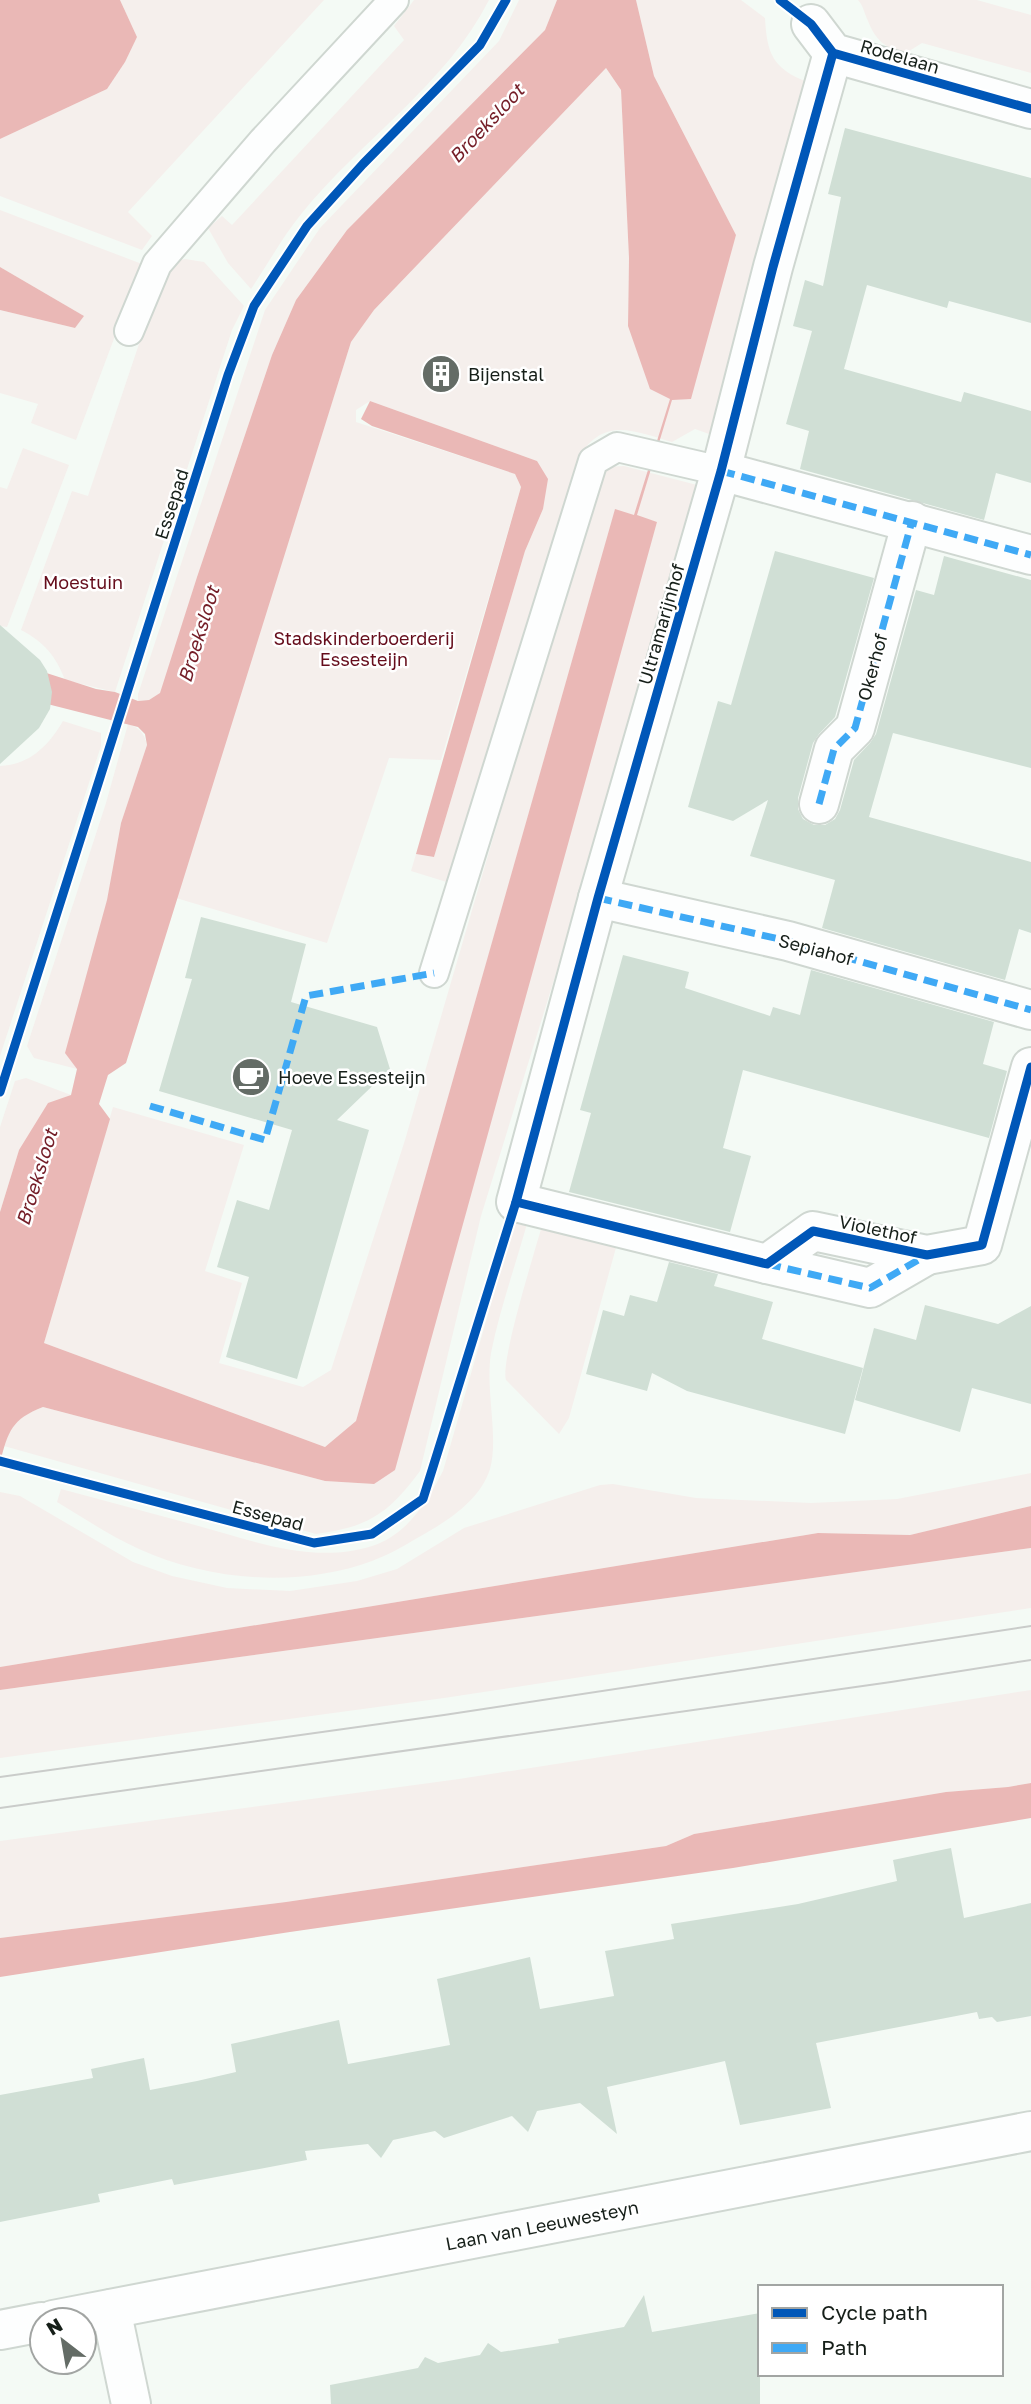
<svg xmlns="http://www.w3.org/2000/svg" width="1031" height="2404" font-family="'Golos Text',sans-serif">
	<rect width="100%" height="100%" fill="#f4faf5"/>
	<!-- green -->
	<g fill="#f5efec">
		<path d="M120 0H324L128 212 152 236 142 250 0 196V139L107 89 137 37Z"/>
		<path d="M414 0H489C446 85 361 140 302 213 283 236 268 264 251 289L228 263 208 228 222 216 232 225 404 40 394 26Z"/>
		<path d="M519 0H557L545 30 347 230 296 300 272 355 197 577 161 693 149 700 138 701V694L265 310 320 228 499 41Z"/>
		<path d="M636 0H741L765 18C767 53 772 68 807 82L712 435 695 429 672 442C635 432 606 416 580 455L453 884 411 871 416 854 434 857 525 551 543 509 537 461 370 401 356 410V422L515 474 521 487 441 760 389 758 327 943 176 898 351 342 374 310 606 68 621 90 629 258 628 326 714 310 736 235 654 76Z"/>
		<path d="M858 0H977L1031 15V73L922 43 906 53C885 48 876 41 868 21 864 13 864 7 858 0Z"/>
		<path d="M0 210 142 264 76 440 31 423 38 404 0 393V310L75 328 84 316 0 267Z"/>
		<path d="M185 259 204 262 244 306 232 330 115 692 65 680C56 656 44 642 21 630L72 491 88 496 142 335 173 262Z"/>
		<path d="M23 448 69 465 7 627 0 626V487L7 489Z"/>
		<path d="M624 466 697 485 574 915 481 1216 420 1471C389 1513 369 1527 316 1534L4 1446C12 1422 20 1416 43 1407L325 1481 373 1484 657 522 615 510 356 1422 325 1447 44 1343 113 1107 244 1145 205 1271 242 1283 219 1363 303 1387 331 1370 405 1140 594 492 599 478 608 467Z"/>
		<path d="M63 721 101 733V746L0 1056V766C30 765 49 745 63 721Z"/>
		<path d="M128 724C140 728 144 733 147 745L121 823 77 1069 34 1058 27 1046 106 803Z"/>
		<path d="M26 1078 71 1095 19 1150 0 1212V1127L15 1081Z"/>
		<path d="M516 1217 528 1220C516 1264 500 1308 491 1353 485 1390 499 1437 490 1469 480 1501 446 1522 419 1537 404 1546 388 1555 372 1561 299 1588 209 1581 139 1549 110 1536 84 1518 57 1502L61 1489C106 1501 150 1513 195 1525 251 1540 313 1565 372 1546 407 1535 427 1502 443 1471Z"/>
		<path d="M543 1222 617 1244 569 1418 559 1434 506 1380C500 1361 536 1248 543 1222Z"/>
		<path d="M1031 1473V1506L910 1535 818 1533 0 1667V1492L20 1496 133 1562 172 1576 227 1588 290 1591 357 1581 397 1569 464 1528 600 1485 613 1484 696 1498 811 1503 897 1499Z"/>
		<path d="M1031 1548V1608L444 1698 0 1758V1690Z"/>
		<path d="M1031 1690V1783L1008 1787 946 1792 694 1834 666 1846 286 1902 0 1938V1841L459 1779Z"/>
	</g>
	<!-- water -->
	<g fill="#eab8b6" fill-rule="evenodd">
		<path d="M0 0H120L137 37 125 62 107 89 0 139Z"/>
		<path d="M557 0H636L654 76 736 235 691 399 672 400 637 515 657 522 395 1470 374 1484 325 1481 43 1407C12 1419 8 1431 0 1463V1212L19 1150 48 1103 71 1095 77 1069 65 1053 107 900 121 823 147 745 145 734 138 727 0 692V658L96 689 115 692 138 701 149 700 160 693 197 577 272 355 296 300 347 230 545 30ZM606 68 621 90 629 258 628 326 650 389 670 399 634 515 615 509 356 1421 325 1447 44 1343 110 1119 99 1104 108 1075 126 1063 351 342 374 310Z"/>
		<path d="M0 267 84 316 75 328 0 310Z"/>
		<path d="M370 401 537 461 548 479 543 509 525 551 434 857 416 854 521 487 515 474 372 426 361 419Z"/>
		<path d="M1031 1506V1548L0 1690V1667L818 1533 910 1535Z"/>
		<path d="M1031 1783V1818L733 1868 290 1932 0 1977V1938L286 1902 666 1846 694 1834 946 1792 1008 1787Z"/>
	</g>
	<!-- building -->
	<g fill="#d0dfd5">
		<path d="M845 128 1031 178V323L949 301 947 308 867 285 844 369 961 402 964 392 1031 411V483L996 473 984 520 800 469 809 431 786 424 812 331 793 326 805 280 823 286 841 197 828 194Z"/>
		<path d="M775 551 874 578 835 717 819 734 813 743 798 798V809L803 819 814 825H825L835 819 840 810 854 760 870 743 876 734 916 590 934 595 944 556 1031 580V768L893 733 869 817 1031 862V933L1019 929 1005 980 822 928 835 880 750 856 768 800 733 821 688 807 718 701 731 705Z"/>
		<path d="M0 625 40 660 47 671 52 692 50 709 39 728 0 764Z"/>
		<path d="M201 917 306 944 291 1002 377 1027 390 1069 337 1120 369 1130 297 1379 226 1357 249 1277 217 1267 237 1200 269 1210 292 1130 159 1091 192 979 185 978Z"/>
		<path d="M623 955 689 972 685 988 770 1016 773 1007 800 1015 811 970 994 1022 983 1064 1007 1071 989 1138 743 1070 723 1148 751 1156 730 1232 569 1192 591 1113 580 1110Z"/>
		<path d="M669 1262 718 1274 714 1286 773 1302 762 1339 863 1368 845 1434 687 1391 652 1373 647 1391 586 1374 603 1310 624 1316 630 1295 657 1302Z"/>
		<path d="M925 1305 998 1324 1031 1306V1404L972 1388 960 1432 855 1400 874 1328 916 1340Z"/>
		<path d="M951 1848 964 1918 1031 1903V2016L997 2022 992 2017 979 2019 977 2012 816 2043 831 2108 740 2125 725 2061 607 2087 617 2134 580 2103 537 2111 528 2132 512 2116 444 2138 435 2131 393 2140 381 2158 368 2144 305 2151 307 2160 174 2185 172 2179 98 2194 100 2202 0 2222V2095L93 2078 91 2069 144 2058 150 2090 197 2081 236 2072 231 2044 339 2020 348 2064 450 2045 437 1979 530 1957 540 2009 614 1996 605 1951 674 1939 671 1924 798 1904 897 1881 893 1860Z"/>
		<path d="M644 2295 652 2332 760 2313V2404H331L330 2385 418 2368 425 2357 438 2363 480 2355 488 2343 501 2352 559 2343 558 2339 624 2327Z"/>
	</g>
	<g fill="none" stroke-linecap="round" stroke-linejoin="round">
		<!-- lane casing -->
		<g stroke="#cfd7d1" stroke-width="32">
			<g id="lane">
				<path d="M129 331 157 264 263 141 394 0"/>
				<path d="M434 973 593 461 617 447 721 471"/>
			</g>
		</g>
		<!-- street casing -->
		<g stroke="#cfd7d1" stroke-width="42">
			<g id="street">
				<path d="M811 24 833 53 1031 109"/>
				<path d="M833 53 773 267 721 471 598 898 516 1202 767 1264 813 1231 927 1255 982 1245 1031 1067"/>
				<path d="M721 471 1031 555"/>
				<path d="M819 804 834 749 855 728 912 521"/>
				<path d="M598 898 788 941 1031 1010"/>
				<path d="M767 1264 870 1288 927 1255"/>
				<path d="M111 2309 131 2404"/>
				<path d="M53 2320 1031 2131"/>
				<path d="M0 2330 42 2322"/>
			</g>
		</g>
		<!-- lane -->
		<use href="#lane" stroke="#fdfefe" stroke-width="28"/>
		<!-- street -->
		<use href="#street" stroke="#fdfefe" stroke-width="38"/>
		<!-- tram -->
		<g stroke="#caccca" stroke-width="2">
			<path d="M0 1777 444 1715 1031 1626"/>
			<path d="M0 1808 891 1682 1031 1660"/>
		</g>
		<!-- quiet -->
		<g stroke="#3fa9f5" stroke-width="7" stroke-dasharray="14 7" stroke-linecap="butt">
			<path d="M721 471 1031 555"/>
			<path d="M819 804 834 749 855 728 912 521"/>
			<path d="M598 898 788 941 1031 1010"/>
			<path d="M150 1106 265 1140 306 996 434 973"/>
			<path d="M767 1264 870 1288 927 1255"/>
		</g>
		<!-- cycleway casing -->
		<g stroke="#fff" stroke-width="13">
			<g id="cycleway">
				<path d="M780 0 811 24 833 53 1031 109"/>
				<path d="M0 1092 228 375 254 306 307 226 363 164 480 45 506 0"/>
				<path d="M516 1202 767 1264 813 1231 927 1255 982 1245 1031 1067"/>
				<path d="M0 1461 314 1543 372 1534 423 1499 516 1202 598 898 721 471 773 267 833 53"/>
			</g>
		</g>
		<!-- cycleway -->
		<use href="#cycleway" stroke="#0057b8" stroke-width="9"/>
	</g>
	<!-- icons -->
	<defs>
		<g id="building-disc" transform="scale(2.0125)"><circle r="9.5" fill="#646c66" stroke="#fff"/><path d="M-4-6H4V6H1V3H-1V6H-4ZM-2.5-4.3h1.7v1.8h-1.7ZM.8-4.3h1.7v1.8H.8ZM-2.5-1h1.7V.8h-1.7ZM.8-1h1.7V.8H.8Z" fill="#fff"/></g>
		<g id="cafe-disc" transform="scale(2.0125)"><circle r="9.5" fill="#646c66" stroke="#fff"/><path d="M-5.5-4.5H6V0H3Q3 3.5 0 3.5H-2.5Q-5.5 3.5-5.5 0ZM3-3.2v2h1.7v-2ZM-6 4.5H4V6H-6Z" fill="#fff"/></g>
	</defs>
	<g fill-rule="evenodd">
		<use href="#building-disc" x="441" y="374"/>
		<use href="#cafe-disc" x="251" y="1077"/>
	</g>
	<g text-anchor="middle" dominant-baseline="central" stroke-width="5" stroke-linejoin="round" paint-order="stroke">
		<!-- street labels -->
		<g font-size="18" fill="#161f19" stroke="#fff">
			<text transform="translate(900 56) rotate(16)">Rodelaan</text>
			<text transform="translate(171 504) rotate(-72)">Essepad</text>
			<text transform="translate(661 624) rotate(-74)">Ultramarijnhof</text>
			<text transform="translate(872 667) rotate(-75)">Okerhof</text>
			<text transform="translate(816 949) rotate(15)">Sepiahof</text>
			<text transform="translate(878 1229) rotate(12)">Violethof</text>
			<text transform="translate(268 1515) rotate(15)">Essepad</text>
			<text transform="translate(542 2225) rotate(-11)">Laan van Leeuwesteyn</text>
		</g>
		<!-- poi labels -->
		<g font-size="18" fill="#161f19" stroke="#fff" text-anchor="start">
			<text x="468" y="374">Bijenstal</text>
			<text x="278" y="1077">Hoeve Essesteijn</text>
		</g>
		<!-- park labels -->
		<g font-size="18" fill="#650c1b" stroke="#fff">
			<text x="83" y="582">Moestuin</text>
			<text x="364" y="638">Stadskinderboerderij<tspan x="364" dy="21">Essesteijn</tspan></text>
		</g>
		<!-- water labels -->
		<g font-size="19" font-style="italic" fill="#741d27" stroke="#fff">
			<text transform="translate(486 123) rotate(-47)">Broeksloot</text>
			<text transform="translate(198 634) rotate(-73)">Broeksloot</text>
			<text transform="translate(36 1177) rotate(-73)">Broeksloot</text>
		</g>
	</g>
	<!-- legend -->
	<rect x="758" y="2285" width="245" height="91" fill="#ffffff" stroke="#a2a5a3" stroke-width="2"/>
	<rect x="772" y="2308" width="35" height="10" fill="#0057b8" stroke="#a2a5a3" stroke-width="2"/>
	<text x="821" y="2320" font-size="21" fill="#161f19">Cycle path</text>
	<rect x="772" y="2343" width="35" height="10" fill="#3fa9f5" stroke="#a2a5a3" stroke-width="2"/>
	<text x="821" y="2355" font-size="21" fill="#161f19">Path</text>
	<!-- north arrow -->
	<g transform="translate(63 2341) rotate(329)"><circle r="33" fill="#ffffff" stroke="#a2a5a3" stroke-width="2"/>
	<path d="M0-5L12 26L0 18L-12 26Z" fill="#646c66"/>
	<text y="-10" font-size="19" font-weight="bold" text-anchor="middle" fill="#161f19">N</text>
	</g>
</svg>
